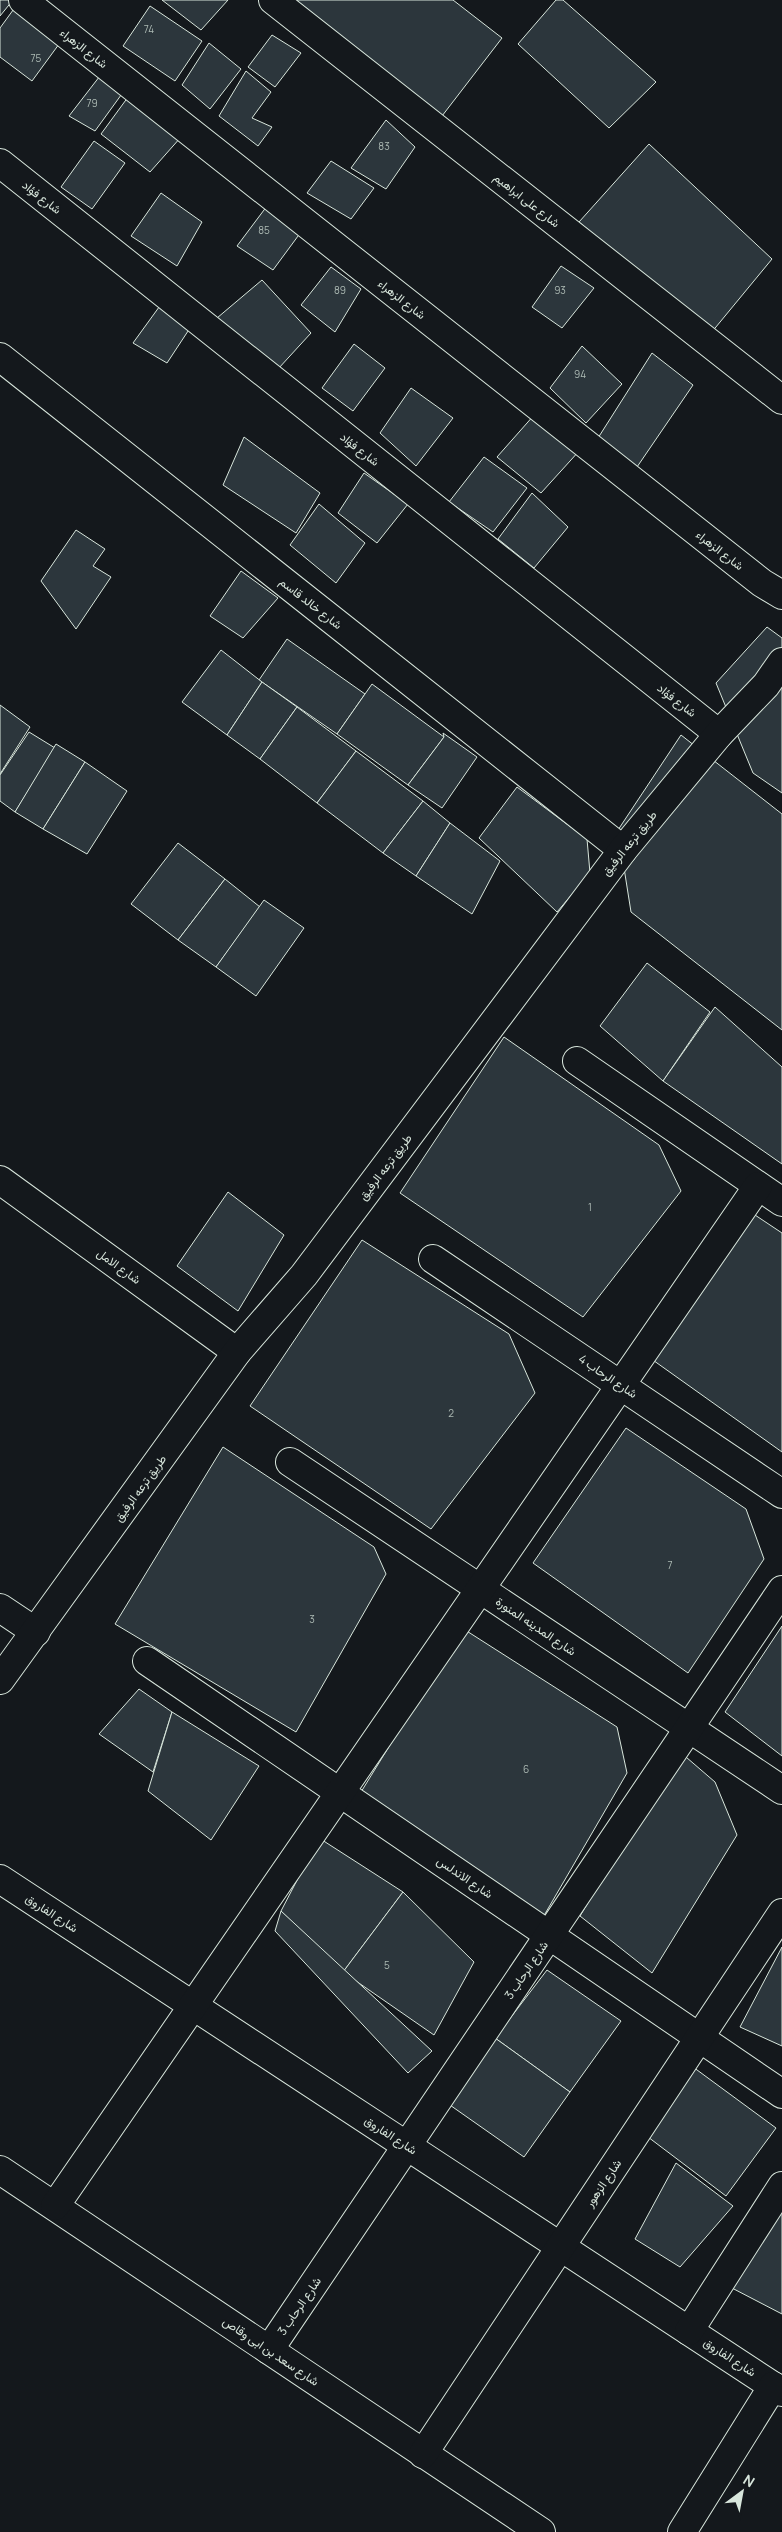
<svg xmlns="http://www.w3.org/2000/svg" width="782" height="2532" font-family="Manrope,Vazirmatn,sans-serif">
	<rect width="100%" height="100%" fill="#14181c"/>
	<!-- building -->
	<g fill="#2c363c" stroke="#d8e6dc">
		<path d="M0 0H13L0 16Z"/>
		<path d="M162 0H228L201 30Z"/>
		<path d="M296 0H453L502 38 442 116Z"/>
		<path d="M556 0H563L656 82 609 128 518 44Z"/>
		<path d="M16 6 62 40 32 81 0 57V28Z"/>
		<path d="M150 6 202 41 175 81 123 46Z"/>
		<path d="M272 35 301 53 275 87 248 67Z"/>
		<path d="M209 43 241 69 210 109 182 85Z"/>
		<path d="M246 71 271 92 252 118 272 127 258 146 219 116Z"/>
		<path d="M103 72 124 91 95 131 69 116Z"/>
		<path d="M131 93 181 137 150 172 101 134Z"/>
		<path d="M386 120 415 147 386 189 351 168Z"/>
		<path d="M94 141 125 163 92 209 61 187Z"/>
		<path d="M649 144 772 259 711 333 579 222Z"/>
		<path d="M331 161 374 188 351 219 307 193Z"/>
		<path d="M161 193 202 222 177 266 131 236Z"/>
		<path d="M267 206 301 232 273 270 237 246Z"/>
		<path d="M561 266 594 288 562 328 532 307Z"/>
		<path d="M331 267 361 289 335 332 301 305Z"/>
		<path d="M262 280 311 333 278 369 217 318Z"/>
		<path d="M162 303 192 325 167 363 133 343Z"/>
		<path d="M354 344 385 368 353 411 322 388Z"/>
		<path d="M582 346 622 384 586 423 550 388Z"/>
		<path d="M652 353 693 385 637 467 598 438Z"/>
		<path d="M411 388 453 418 416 466 380 433Z"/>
		<path d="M535 414 580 450 541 493 497 457Z"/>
		<path d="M244 437 320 493 296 533 223 485Z"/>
		<path d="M484 457 527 488 493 532 449 502Z"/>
		<path d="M364 473 408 504 377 543 338 513Z"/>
		<path d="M532 493 568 527 534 568 498 539Z"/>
		<path d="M319 504 365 543 336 583 290 545Z"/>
		<path d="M76 530 105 549 93 566 111 577 76 629 41 581Z"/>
		<path d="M241 571 278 598 243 638 210 616Z"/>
		<path d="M767 627 782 638V793L753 773 716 683Z"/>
		<path d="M287 639 365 694 337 734 259 680Z"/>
		<path d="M221 650 262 682 227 735 182 702Z"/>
		<path d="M262 682 297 707 260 759 227 735Z"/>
		<path d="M372 684 444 737 408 785 337 734Z"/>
		<path d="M0 705 30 727 0 774Z"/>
		<path d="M297 707 356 751 317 803 260 759Z"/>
		<path d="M29 732 55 748 15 812 0 801V775Z"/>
		<path d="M443 733 477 757 442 808 408 785 444 737Z"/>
		<path d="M681 735 782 814V1030L631 912 618 830Z"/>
		<path d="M56 744 85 762 43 829 15 812Z"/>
		<path d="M356 751 423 801 383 853 317 803Z"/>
		<path d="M85 762 127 791 87 854 43 829Z"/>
		<path d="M517 787 587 839 590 873 557 912 479 838Z"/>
		<path d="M423 801 450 823 416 876 383 853Z"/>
		<path d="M450 823 500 861 472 914 416 876Z"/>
		<path d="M178 843 225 879 178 940 131 904Z"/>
		<path d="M225 879 260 907 216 967 178 940Z"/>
		<path d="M264 900 304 928 256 996 216 967Z"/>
		<path d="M647 963 710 1012 663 1081 600 1026Z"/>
		<path d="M715 1007 782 1067V1164L663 1081Z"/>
		<path d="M504 1037 659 1145 681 1191 583 1317 400 1193Z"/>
		<path d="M228 1192 284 1235 238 1311 177 1266Z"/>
		<path d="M752 1213 782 1233V1452L650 1358Z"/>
		<path d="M362 1240 509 1334 535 1393 431 1529 250 1406Z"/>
		<path d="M626 1428 746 1509 764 1559 688 1673 533 1563Z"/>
		<path d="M223 1447 374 1547 386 1574 296 1732 115 1624Z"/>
		<path d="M782 1626V1756L725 1712Z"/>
		<path d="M462 1628 617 1727 627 1773 542 1919 361 1792Z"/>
		<path d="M139 1689 172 1712 153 1772 99 1734Z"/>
		<path d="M172 1712 259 1766 211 1840 148 1791Z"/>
		<path d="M679 1751 715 1782 737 1835 652 1973 580 1916Z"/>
		<path d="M319 1838 403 1892 343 1972 281 1911Z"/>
		<path d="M403 1892 474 1962 434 2035 343 1972Z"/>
		<path d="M281 1911 432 2051 408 2073 275 1931Z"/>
		<path d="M782 1947V2046L740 2027Z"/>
		<path d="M547 1970 621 2021 570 2092 495 2038Z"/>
		<path d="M495 2038 570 2092 524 2157 447 2103Z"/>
		<path d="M693 2067 776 2128 726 2196 648 2137Z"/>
		<path d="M676 2163 733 2206 680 2267 635 2239Z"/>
		<path d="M782 2204V2314L730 2287Z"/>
	</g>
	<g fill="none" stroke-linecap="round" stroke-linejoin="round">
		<!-- street casing -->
		<g stroke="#d8e6dc" stroke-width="30">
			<g id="street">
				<path d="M23 0 762 583 782 595"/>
				<path d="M273 0 782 400"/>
				<path d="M0 163 719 734"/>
				<path d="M0 357 623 850"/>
				<path d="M577 1061 782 1202"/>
				<path d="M0 1180 237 1352"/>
				<path d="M433 1259 782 1494"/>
				<path d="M290 1462 782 1790"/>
				<path d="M0 1608 36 1632"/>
				<path d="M147 1661 782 2094"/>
				<path d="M0 1680 237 1352 304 1275 623 850 719 734 766 685 782 662"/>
				<path d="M0 1879 782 2392"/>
				<path d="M0 2170 541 2532"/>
				<path d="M55 2206 758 1186"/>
				<path d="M689 2331 782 2186"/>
				<path d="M269 2350 782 1590"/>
				<path d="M423 2454 782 1913"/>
				<path d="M682 2532 773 2386"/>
			</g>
		</g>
		<!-- street -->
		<use href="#street" stroke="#14181c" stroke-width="28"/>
	</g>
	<g text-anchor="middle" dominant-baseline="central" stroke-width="4" stroke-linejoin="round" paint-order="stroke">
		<!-- number labels -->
		<g font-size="10" fill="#adbab4">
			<text x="149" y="29">74</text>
			<text x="36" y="58">75</text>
			<text x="92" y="103">79</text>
			<text x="384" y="146">83</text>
			<text x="264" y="230">85</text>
			<text x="340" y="290">89</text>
			<text x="560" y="290">93</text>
			<text x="580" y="374">94</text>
			<text x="590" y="1207">1</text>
			<text x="451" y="1413">2</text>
			<text x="670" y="1565">7</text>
			<text x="312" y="1619">3</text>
			<text x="526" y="1769">6</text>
			<text x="387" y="1965">5</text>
		</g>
		<!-- street labels -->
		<g font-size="12" fill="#d8e6dc" stroke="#14181c">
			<text transform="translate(84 48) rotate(38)">شارع الزهراء</text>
			<text transform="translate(42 197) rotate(38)">شارع فؤاد</text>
			<text transform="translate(527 200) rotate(38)">شارع على ابراهيم</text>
			<text transform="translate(402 299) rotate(38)">شارع الزهراء</text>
			<text transform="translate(360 449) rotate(38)">شارع فؤاد</text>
			<text transform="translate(720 550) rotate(38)">شارع الزهراء</text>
			<text transform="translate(311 603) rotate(38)">شارع خالد قاسم</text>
			<text transform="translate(677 700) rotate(38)">شارع فؤاد</text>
			<text transform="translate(629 843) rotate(-51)">طريق ترعه الرفيق</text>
			<text transform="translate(385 1167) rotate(-53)">طريق ترعه الرفيق</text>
			<text transform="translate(119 1266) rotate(36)">شارع الامل</text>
			<text transform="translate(608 1376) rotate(34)">شارع الرحاب 4</text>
			<text transform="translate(140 1488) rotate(-54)">طريق ترعه الرفيق</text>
			<text transform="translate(536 1626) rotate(34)">شارع المدينه المنورة</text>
			<text transform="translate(465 1877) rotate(34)">شارع الاندلس</text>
			<text transform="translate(52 1913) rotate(33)">شارع الفاروق</text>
			<text transform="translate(526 1970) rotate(-56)">شارع الرحاب 3</text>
			<text transform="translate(391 2135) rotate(33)">شارع الفاروق</text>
			<text transform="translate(603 2183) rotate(-56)">شارع الزهور</text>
			<text transform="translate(299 2306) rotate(-56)">شارع الرحاب 3</text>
			<text transform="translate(271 2351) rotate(34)">شارع سعد بن ابى وقاص</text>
			<text transform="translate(730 2357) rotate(33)">شارع الفاروق</text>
		</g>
	</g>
	<!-- north arrow -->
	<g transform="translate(742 2492) rotate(32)" stroke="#14181c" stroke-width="4" paint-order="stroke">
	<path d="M0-4L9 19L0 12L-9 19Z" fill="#d8e6dc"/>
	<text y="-8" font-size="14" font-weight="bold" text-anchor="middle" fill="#d8e6dc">N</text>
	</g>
</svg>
